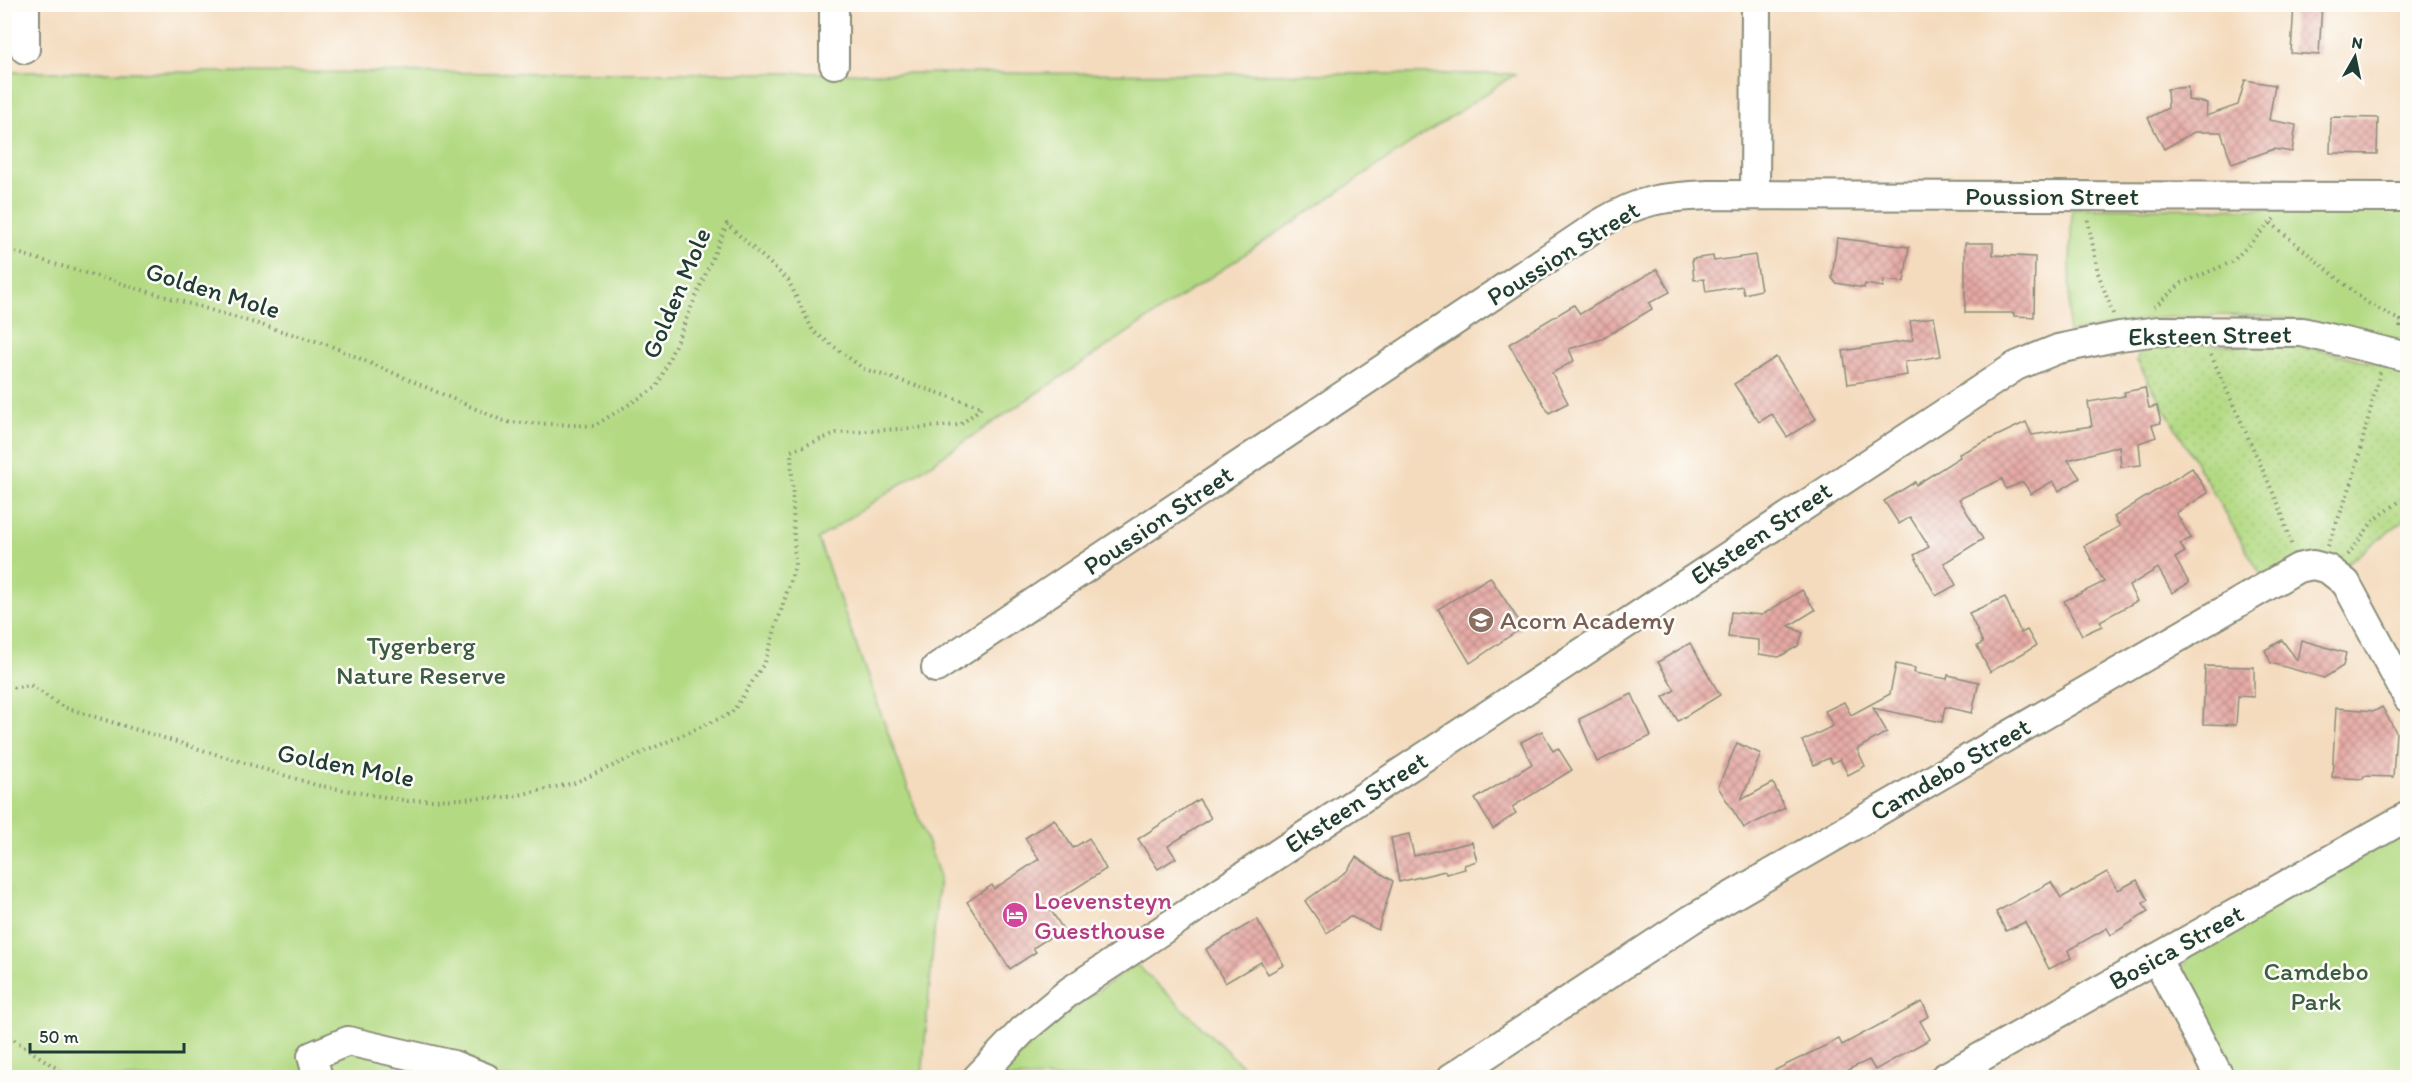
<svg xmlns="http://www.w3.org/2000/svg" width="2412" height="1082" font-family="Itim,sans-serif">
	<defs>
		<pattern id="grass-dots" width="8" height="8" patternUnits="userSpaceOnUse" patternTransform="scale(1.5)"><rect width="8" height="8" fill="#b3da83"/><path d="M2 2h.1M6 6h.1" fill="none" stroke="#9abc72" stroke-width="1.8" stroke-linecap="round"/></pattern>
		<pattern id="building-cross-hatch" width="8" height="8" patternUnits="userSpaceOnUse" patternTransform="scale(1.5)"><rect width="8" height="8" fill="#e6a9a4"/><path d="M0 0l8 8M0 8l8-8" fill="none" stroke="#ba8b86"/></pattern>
	</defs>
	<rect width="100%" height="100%" fill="#fdfcf7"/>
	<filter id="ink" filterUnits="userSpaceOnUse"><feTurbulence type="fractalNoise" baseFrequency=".0167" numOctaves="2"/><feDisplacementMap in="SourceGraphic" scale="12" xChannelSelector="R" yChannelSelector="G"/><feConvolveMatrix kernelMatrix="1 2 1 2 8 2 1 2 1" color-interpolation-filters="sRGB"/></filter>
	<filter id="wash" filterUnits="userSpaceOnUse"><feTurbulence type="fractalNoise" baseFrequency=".008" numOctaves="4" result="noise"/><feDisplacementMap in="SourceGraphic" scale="24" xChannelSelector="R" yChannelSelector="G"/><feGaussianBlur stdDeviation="1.35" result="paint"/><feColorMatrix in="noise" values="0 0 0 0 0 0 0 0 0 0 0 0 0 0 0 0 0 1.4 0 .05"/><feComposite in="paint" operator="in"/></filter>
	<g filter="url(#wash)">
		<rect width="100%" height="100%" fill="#f4dbbe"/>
		<!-- grass -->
		<path fill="url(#grass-dots)" stroke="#698c5c" stroke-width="1.5" d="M2175 345 2294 346 2317 349 2407 371V518L2344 566 2262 577 2137 361 2140 346Z"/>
		<!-- park -->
		<g fill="#b3da83" stroke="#698c5c" stroke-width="1.5">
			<path d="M5 72 1515 74 818 539 939 874 922 1077 5 1078Z"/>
			<path d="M2072 208 2407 209V343C2325 319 2249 310 2163 318 2132 320 2100 328 2068 333Z"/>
			<path d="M2407 829V1077H2234L2184 984 2183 968 2189 954Z"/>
			<path d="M1136 964 1254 1077 995 1078 1057 1020Z"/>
		</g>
		<g id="blocks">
			<!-- building -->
			<g fill="url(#building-cross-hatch)">
				<path d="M2294 4H2322L2319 55 2291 53Z"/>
				<path d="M2245 80 2275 85 2269 120 2296 125 2292 152 2274 149 2232 164 2221 132H2194L2164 149 2148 118 2168 108 2167 89 2188 87V100L2207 103 2206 116 2238 105Z"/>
				<path d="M2331 117 2378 118 2377 154 2330 153Z"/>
				<path d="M1837 238 1909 247 1904 282 1884 280 1883 287 1865 284 1864 288 1836 283 1832 278Z"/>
				<path d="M1965 243H1993V255L2035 257 2034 317 2014 316V313H1965Z"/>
				<path d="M1755 255 1761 290 1744 294 1742 286 1706 292 1704 279 1694 280 1692 259 1713 256 1714 261Z"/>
				<path d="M1657 269 1670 292 1649 303 1652 309 1602 339 1569 349 1574 361 1552 373 1568 403 1549 413 1509 344 1574 305 1580 314Z"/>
				<path d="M1934 317 1941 356 1905 362 1907 375 1848 384 1843 351 1913 340 1910 321Z"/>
				<path d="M1776 357 1816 419 1787 437 1772 414 1759 422 1734 384Z"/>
				<path d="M2145 388 2149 408 2157 406 2161 423 2152 425 2156 437 2139 443 2141 465 2121 467 2119 446 2068 460 2080 478 2059 491 2053 481 2031 494 2023 482 2006 489 2002 479 1959 499 1983 539 1944 563 1956 585 1936 596 1914 555 1929 547 1910 517 1899 524 1884 501 1915 482 1916 485 1960 457 1959 454 2026 422 2032 435 2092 426 2088 402 2125 396 2124 392Z"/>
				<path d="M2192 468 2208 493 2176 513 2191 538 2180 544 2185 552 2175 558 2189 583 2172 593 2158 568 2129 586 2137 601 2100 621 2102 626 2082 635 2064 601 2104 582 2084 546 2120 526 2114 517Z"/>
				<path d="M1490 577 1523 627 1470 663 1438 609Z"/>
				<path d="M1802 590 1815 610 1789 626 1803 633 1798 646 1779 657 1759 654V640L1728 637 1731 612 1762 615Z"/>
				<path d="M2005 597 2021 633 2027 630 2036 646 1990 672 1977 646 1983 643 1969 613Z"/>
				<path d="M2282 640 2297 660 2301 640 2346 653 2343 666 2324 678 2271 663 2265 650Z"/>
				<path d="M1690 643 1720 695 1678 721 1663 697 1675 690 1658 662Z"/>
				<path d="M1896 664 1915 668 1914 673 1947 679 1948 675 1979 682 1972 713 1945 707 1942 722 1873 708 1887 732 1857 749 1865 766 1848 775 1840 759 1832 763 1829 758 1814 765 1802 741 1833 726 1825 711 1844 702 1851 715 1890 694Z"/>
				<path d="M2205 666 2254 667V697L2238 696 2236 725 2203 724Z"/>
				<path d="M1632 694 1651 736 1597 762 1579 719Z"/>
				<path d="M2382 707 2396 732 2393 777 2364 776 2363 779 2332 777 2336 708 2375 711Z"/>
				<path d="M1542 731 1553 751 1558 748 1572 770 1512 807 1516 813 1493 829 1475 799 1532 764 1521 742Z"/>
				<path d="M1737 743 1761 754 1741 800 1773 783 1785 808 1744 828 1718 787Z"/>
				<path d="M1199 799 1211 818 1168 846 1176 858 1158 869 1138 839Z"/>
				<path d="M1054 819 1073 848 1089 838 1106 869 1048 906 1063 929 1033 948 1036 952 1010 969 967 902 992 885 994 889 1039 859 1025 838Z"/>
				<path d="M1409 834 1414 856 1472 842 1477 861 1464 865 1465 869 1446 874 1445 871 1399 882 1391 838Z"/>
				<path d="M1356 857 1393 881 1378 930 1350 916 1327 933 1305 901 1347 871Z"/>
				<path d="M2107 872 2118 890 2137 880 2148 900 2143 903 2148 912 2111 935 2107 928 2068 950 2071 958 2049 969 2025 922 2006 931 1996 912 2051 882 2061 898Z"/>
				<path d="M1257 919 1284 965 1268 974 1261 962 1225 983 1206 949Z"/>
				<path d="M1922 1002 1929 1016 1920 1021 1930 1039 1875 1070 1869 1060 1832 1077H1761L1839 1039 1842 1045Z"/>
			</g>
		</g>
	</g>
	<g filter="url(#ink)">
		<use href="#blocks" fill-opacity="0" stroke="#8a8c79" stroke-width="1.5"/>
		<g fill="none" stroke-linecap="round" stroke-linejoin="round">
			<!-- minor casing -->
			<g stroke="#8a8c79" stroke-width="32">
				<g id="minor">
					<path d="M25 49V4"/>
					<path d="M834 64V4"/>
					<path d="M1755 195 1756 4"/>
					<path d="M936 668 1601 223C1642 199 1662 197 1709 195L2408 197"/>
					<path d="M2156 958 2220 1078"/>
					<path d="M318 1078 312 1056 348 1041 453 1065 486 1078"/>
					<path d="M977 1078 1023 1030 1070 991 2016 366 2058 349 2120 336 2159 331 2302 332 2408 357"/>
					<path d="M1451 1078 1692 919 2298 568 2313 565 2328 569 2346 583 2408 698"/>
					<path d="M1944 1078 2408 816"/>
				</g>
			</g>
			<!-- path -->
			<g stroke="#8a8c79" stroke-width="4" stroke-dasharray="1.5 4.5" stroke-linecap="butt">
				<path d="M2088 220 2098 273 2113 314"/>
				<path d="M2271 223 2366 302 2401 321 2400 331"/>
				<path d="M4 249 329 345 506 422 594 426 657 387 727 224 788 280 813 331 864 369 982 407 960 425 837 433 791 451 795 566 765 662 732 713 574 783 509 797 408 801 316 785 63 707 30 685 4 689"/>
				<path d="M2154 307 2182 283 2232 262 2274 219"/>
				<path d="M2401 321 2408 306"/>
				<path d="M2211 355 2280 508 2292 547"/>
				<path d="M2328 546 2352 482 2380 372"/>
				<path d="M2348 555 2373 521 2408 495"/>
				<path d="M4 1033 71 1078"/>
			</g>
			<!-- minor -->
			<use href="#minor" stroke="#fff" stroke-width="28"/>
		</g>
	</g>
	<!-- icons -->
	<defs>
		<g id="school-disc" transform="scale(1.35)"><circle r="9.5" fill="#8d6e63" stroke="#fdfcf7"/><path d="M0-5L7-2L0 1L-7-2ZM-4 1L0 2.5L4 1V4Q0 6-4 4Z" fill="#fff"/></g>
		<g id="hotel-disc" transform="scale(1.35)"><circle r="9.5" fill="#d1479c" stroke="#fdfcf7"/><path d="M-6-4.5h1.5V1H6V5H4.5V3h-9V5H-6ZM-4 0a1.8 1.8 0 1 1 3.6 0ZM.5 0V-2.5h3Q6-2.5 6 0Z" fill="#fff"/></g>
	</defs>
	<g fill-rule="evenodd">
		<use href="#school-disc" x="1481" y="620"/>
		<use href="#hotel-disc" x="1015" y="915"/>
	</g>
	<g text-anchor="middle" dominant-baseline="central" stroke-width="5" stroke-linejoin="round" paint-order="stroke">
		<!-- street labels -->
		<g font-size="26" fill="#1f3d34" stroke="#fdfcf7">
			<text x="2052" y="196">Poussion Street</text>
			<text transform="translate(1563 253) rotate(-32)">Poussion Street</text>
			<text transform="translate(213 290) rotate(17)">Golden Mole</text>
			<text transform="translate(676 293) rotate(-67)">Golden Mole</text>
			<text transform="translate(2210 335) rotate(-1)">Eksteen Street</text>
			<text transform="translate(1158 520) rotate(-34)">Poussion Street</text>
			<text transform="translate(1761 533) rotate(-34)">Eksteen Street</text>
			<text transform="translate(346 765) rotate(11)">Golden Mole</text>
			<text transform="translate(1950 769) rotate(-30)">Camdebo Street</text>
			<text transform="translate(1356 802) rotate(-33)">Eksteen Street</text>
			<text transform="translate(2176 947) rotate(-29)">Bosica Street</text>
		</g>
		<!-- education labels -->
		<g font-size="26" fill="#785e54" stroke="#fdfcf7" text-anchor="start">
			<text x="1500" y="620">Acorn Academy</text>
		</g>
		<!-- park labels -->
		<g font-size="26" fill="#3d5c44" stroke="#fdfcf7">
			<text x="421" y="645">Tygerberg<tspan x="421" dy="30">Nature Reserve</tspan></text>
			<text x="2316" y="971">Camdebo<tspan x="2316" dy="30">Park</tspan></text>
		</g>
		<!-- hotel labels -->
		<g font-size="26" fill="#b23c85" stroke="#fdfcf7" text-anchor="start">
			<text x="1034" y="900">Loevensteyn<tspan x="1034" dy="30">Guesthouse</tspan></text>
		</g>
	</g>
	<!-- margin -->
	<rect width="2412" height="1082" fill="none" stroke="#fdfcf7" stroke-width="24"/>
	<!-- north arrow -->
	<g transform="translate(2355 57) rotate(9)" stroke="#fdfcf7" stroke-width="4.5" paint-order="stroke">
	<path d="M0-4.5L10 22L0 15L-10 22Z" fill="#1f3d34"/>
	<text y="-9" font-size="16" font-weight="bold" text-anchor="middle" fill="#1f3d34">N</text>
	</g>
	<!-- scale -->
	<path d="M30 1043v9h154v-9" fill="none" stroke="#1f3d34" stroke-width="3"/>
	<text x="39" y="1043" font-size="18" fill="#1f3d34" stroke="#fdfcf7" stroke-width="4.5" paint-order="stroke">50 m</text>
</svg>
